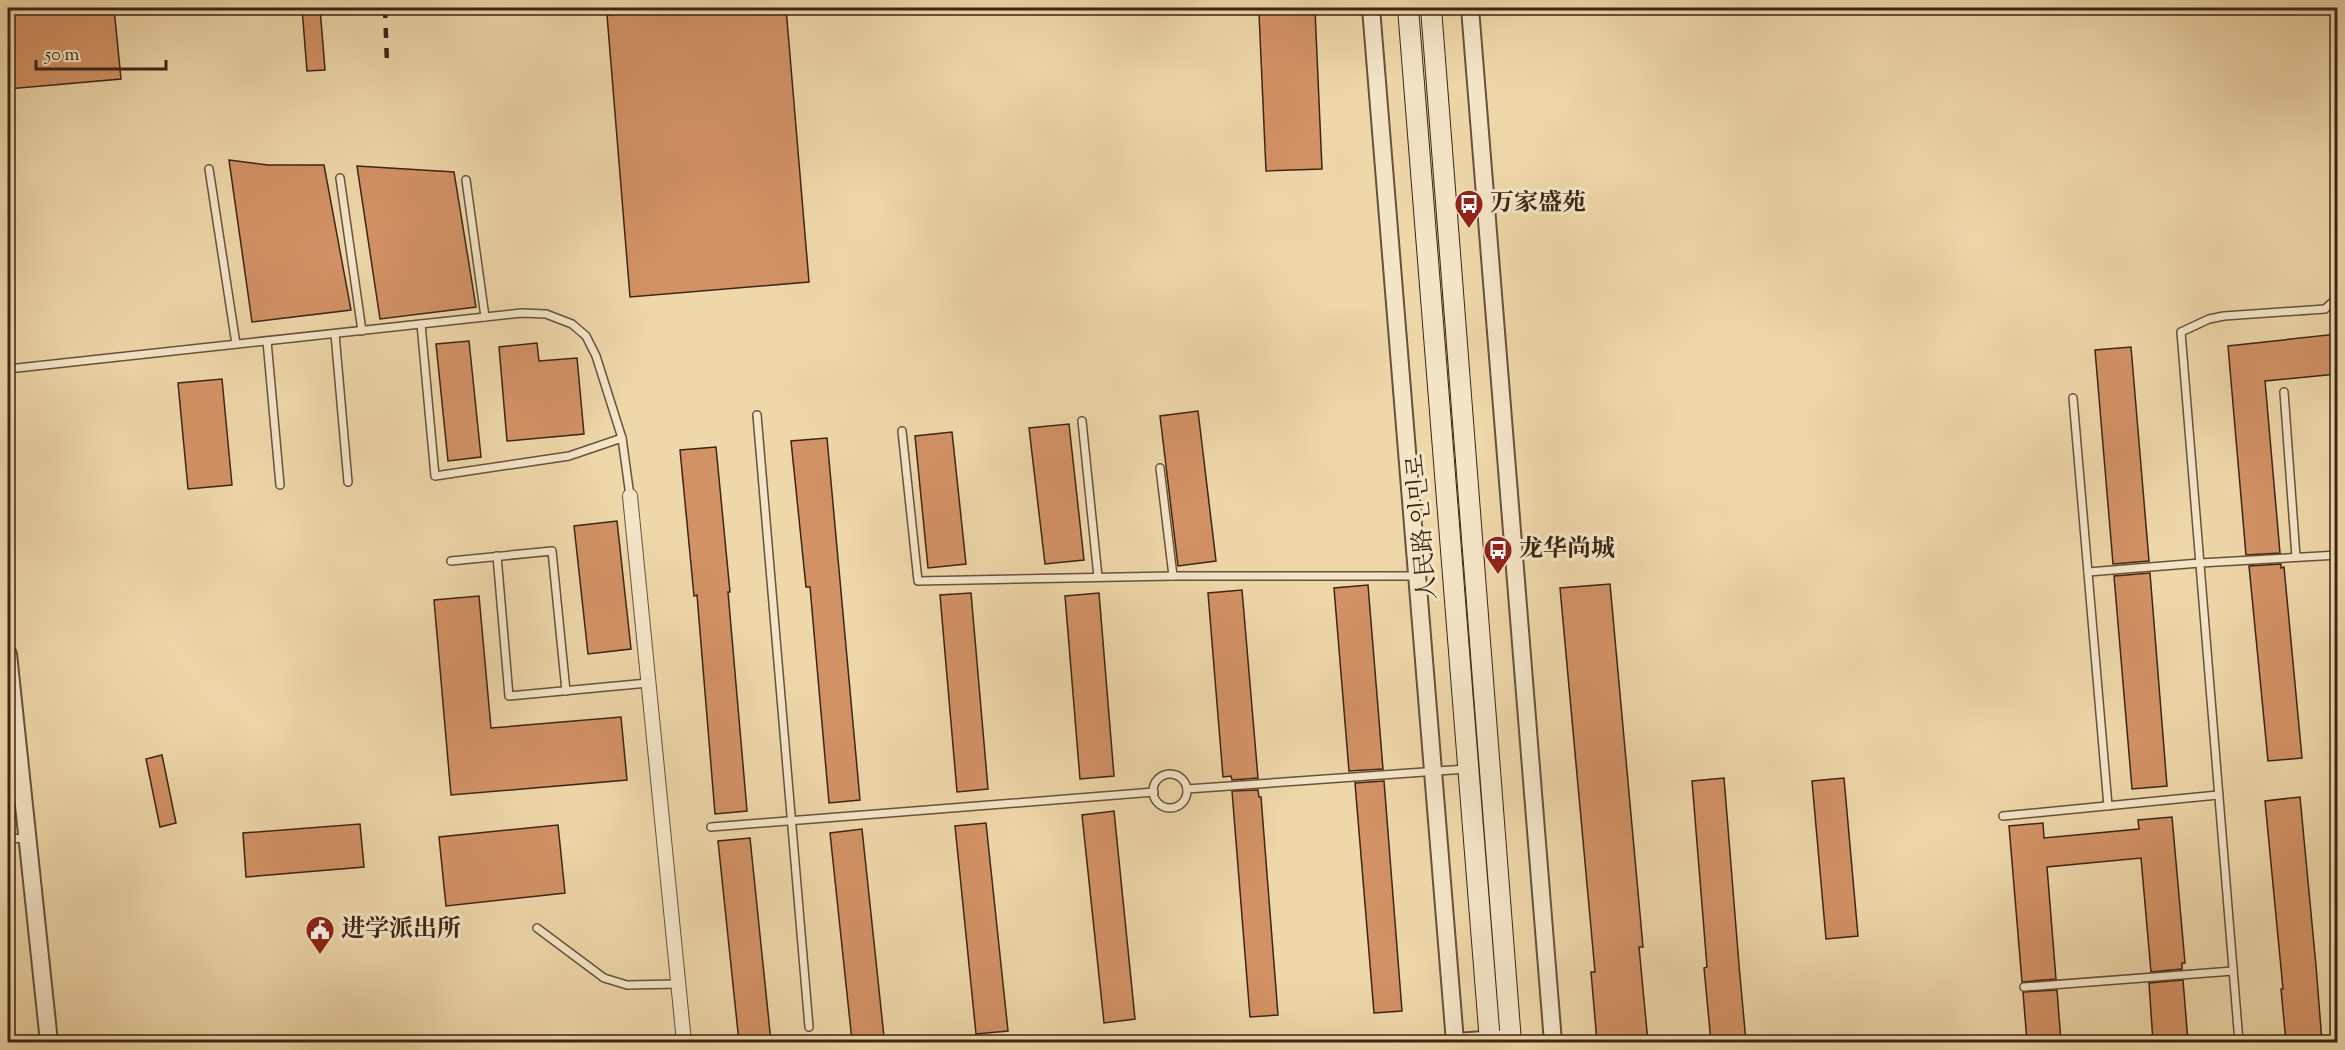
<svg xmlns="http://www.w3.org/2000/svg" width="2345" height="1050" font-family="'Sorts Mill Goudy','Noto Serif SC','Noto Serif KR',serif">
	<rect width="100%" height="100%" fill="#eed7a9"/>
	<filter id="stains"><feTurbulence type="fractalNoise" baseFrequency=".00333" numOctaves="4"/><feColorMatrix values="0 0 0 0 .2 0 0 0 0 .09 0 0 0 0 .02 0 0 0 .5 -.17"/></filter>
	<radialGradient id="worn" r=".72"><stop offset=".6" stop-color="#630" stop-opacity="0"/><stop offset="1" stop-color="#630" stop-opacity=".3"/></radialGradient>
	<!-- building -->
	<g fill="#d39266" stroke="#3c2517" stroke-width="1.5">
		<path d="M8 8H114L121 79 8 89Z"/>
		<path d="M302 8H320L325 70 307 71Z"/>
		<path d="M695 8H786L809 282 630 297 607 15Z"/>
		<path d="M1315 10 1322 169 1266 171 1259 13Z"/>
		<path d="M229 160 268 165H324L351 310 252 322Z"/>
		<path d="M357 166 454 172 476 307 380 319Z"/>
		<path d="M2337 334V374L2265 381 2280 553 2246 555 2228 346Z"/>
		<path d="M469 341 481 457 448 461 436 344Z"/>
		<path d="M537 343 539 361 577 358 584 434 507 441 499 347Z"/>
		<path d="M2131 347 2149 561 2113 564 2095 350Z"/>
		<path d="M222 379 232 485 188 489 178 383Z"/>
		<path d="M1198 411 1216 561 1178 566 1160 416Z"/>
		<path d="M1069 424 1084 560 1045 564 1029 428Z"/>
		<path d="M952 432 966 564 928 568 915 436Z"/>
		<path d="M827 438 860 800 829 803 810 587H806L791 441Z"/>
		<path d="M716 447 730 592H728L747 811 715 814 697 595 694 596 680 450Z"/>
		<path d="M617 521 631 649 588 654 574 526Z"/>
		<path d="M2281 564V568L2284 567 2302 758 2268 761 2249 566Z"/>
		<path d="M2150 573 2167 786 2132 789 2114 576Z"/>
		<path d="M1610 584 1643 947H1639L1648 1042H1597L1591 972H1595L1560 588Z"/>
		<path d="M1368 585 1383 769 1349 771 1334 588Z"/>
		<path d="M1242 590 1258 778 1232 780 1231 776 1223 777 1208 593Z"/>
		<path d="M971 593 988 789 957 792 940 595Z"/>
		<path d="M1099 593 1114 776 1080 779 1065 596Z"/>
		<path d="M479 596 491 728 621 717 627 780 451 795 434 600Z"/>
		<path d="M162 755 176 823 160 827 146 759Z"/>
		<path d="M1724 778 1739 965 1746 1042H1711L1704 968 1707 967 1692 781Z"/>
		<path d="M1844 778 1858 936 1826 939 1812 781Z"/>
		<path d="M1384 781 1402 1011 1374 1013 1355 783Z"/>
		<path d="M1258 790 1259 797H1261L1278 1015 1250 1017 1232 791Z"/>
		<path d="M2300 797 2316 966 2322 1042H2286L2281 989H2283L2265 801Z"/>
		<path d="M1114 811 1135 1019 1104 1023 1082 815Z"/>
		<path d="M2172 817 2185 963H2182V969L2151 972 2141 858 2047 867 2056 979 2022 982 2009 826 2043 823 2044 838 2139 829 2138 820Z"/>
		<path d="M986 823 1008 1031 976 1034 955 826Z"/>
		<path d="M360 824 364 867 246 877 243 833Z"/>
		<path d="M558 825 565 893 446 906 439 837Z"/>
		<path d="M862 829 884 1037 852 1041 830 833Z"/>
		<path d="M750 838 771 1042H739L718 841Z"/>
		<path d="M2183 980 2188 1042H2153L2149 983Z"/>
		<path d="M2057 990 2061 1042H2027L2023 992Z"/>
	</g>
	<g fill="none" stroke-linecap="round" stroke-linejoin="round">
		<!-- service casing -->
		<g stroke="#68523c" stroke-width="10">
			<g id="service">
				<path d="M209 169 236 344"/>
				<path d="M340 178 362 331"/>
				<path d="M466 180 485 317"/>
				<path d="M421 324 435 476 569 456 622 438"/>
				<path d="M335 334 348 482"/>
				<path d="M267 341 280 485"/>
				<path d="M8 369 521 313 546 314 572 324 586 336 596 356 622 438 630 496"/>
				<path d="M2284 392 2296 557"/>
				<path d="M2073 398 2108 806"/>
				<path d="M757 415 809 1027"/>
				<path d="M1082 421 1098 577"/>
				<path d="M902 431 918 581 1173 576H1417"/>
				<path d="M1160 468 1173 576"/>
				<path d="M2336 555 2338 569"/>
				<path d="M497 556 509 696 648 683"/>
				<path d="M451 561 552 551 566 691"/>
				<path d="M2088 572 2200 563 2338 555"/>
				<circle cx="1170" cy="791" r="17"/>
				<path d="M1187 789 1466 769"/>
				<path d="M2003 816 2218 795"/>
				<path d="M711 827 1154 792"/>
				<path d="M8 839 27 838"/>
				<path d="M537 928 604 978 627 985 678 984"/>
				<path d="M2024 987 2233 971"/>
				<path d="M2239 1042 2181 332 2209 319 2224 316 2325 309 2338 297"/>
			</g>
		</g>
		<!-- minor casing -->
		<g stroke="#68523c" stroke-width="16">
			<path id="minor" d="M630 496 684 1042"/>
		</g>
		<!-- tertiary casing -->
		<g stroke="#68523c" stroke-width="20">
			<g id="tertiary">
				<path d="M1371 8 1455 1042"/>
				<path d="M1470 8 1553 1042"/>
				<path d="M8 654 49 1042"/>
				<path d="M1456 1042 1511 1038"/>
			</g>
		</g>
		<!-- secondary casing -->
		<g stroke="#3c2517" stroke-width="22">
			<g id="secondary">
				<path d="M1408 8 1490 1042"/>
				<path d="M1431 8 1511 1042"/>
			</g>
		</g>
		<!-- service -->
		<use href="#service" stroke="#f4e5c7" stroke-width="7"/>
		<!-- minor -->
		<use href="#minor" stroke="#f4e5c7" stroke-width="14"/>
		<!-- tertiary -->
		<use href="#tertiary" stroke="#f4e5c7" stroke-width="16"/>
		<!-- secondary -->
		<use href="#secondary" stroke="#f4e5c7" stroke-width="20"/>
		<!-- rail -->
		<path stroke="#3c2517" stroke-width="4.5" stroke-dasharray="10 10" stroke-linecap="butt" d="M385 8 387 64"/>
	</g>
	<!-- icons -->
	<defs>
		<g id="bus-pin" transform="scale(1.5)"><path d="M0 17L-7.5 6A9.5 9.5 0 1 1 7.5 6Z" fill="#8f2418" stroke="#f4e5c7"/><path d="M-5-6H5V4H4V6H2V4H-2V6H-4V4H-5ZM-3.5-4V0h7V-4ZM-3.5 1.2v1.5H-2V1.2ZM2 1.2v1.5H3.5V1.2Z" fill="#fff"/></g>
		<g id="civic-pin" transform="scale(1.5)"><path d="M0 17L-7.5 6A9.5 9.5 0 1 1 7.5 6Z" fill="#8f2418" stroke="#f4e5c7"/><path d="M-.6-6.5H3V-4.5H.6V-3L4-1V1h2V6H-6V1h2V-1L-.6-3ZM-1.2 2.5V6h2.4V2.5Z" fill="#fff"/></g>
	</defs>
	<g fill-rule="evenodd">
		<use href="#bus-pin" x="1469" y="204"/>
		<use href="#bus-pin" x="1498" y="550"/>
		<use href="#civic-pin" x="320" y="930"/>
	</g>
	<g text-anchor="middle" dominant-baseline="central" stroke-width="6" stroke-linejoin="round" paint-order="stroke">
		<!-- poi labels -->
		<g font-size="24" font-weight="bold" fill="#3c2517" stroke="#f4e5c7" text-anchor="start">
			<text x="1490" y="204">万家盛苑</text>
			<text x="1519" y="550">龙华尚城</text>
			<text x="341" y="930">进学派出所</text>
		</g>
		<!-- street labels -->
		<g font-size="24" fill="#3c2517" stroke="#f4e5c7">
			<text transform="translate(1423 527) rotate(-95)">人民路 인민로</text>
		</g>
	</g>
	<!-- margin -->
	<rect width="2345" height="1050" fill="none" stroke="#eed7a9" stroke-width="30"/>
	<rect x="9" y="9" width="2327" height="1032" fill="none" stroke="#3c2517" stroke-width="3"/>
	<rect x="15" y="15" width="2315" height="1020" fill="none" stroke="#3c2517" stroke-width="1.5"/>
	<!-- scale -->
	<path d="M36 60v9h130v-9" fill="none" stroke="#3c2517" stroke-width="3"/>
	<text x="45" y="60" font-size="18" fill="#3c2517" stroke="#f4e5c7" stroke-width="4.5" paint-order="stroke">50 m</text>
	<rect width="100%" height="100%" filter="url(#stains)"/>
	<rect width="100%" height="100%" fill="url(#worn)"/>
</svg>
